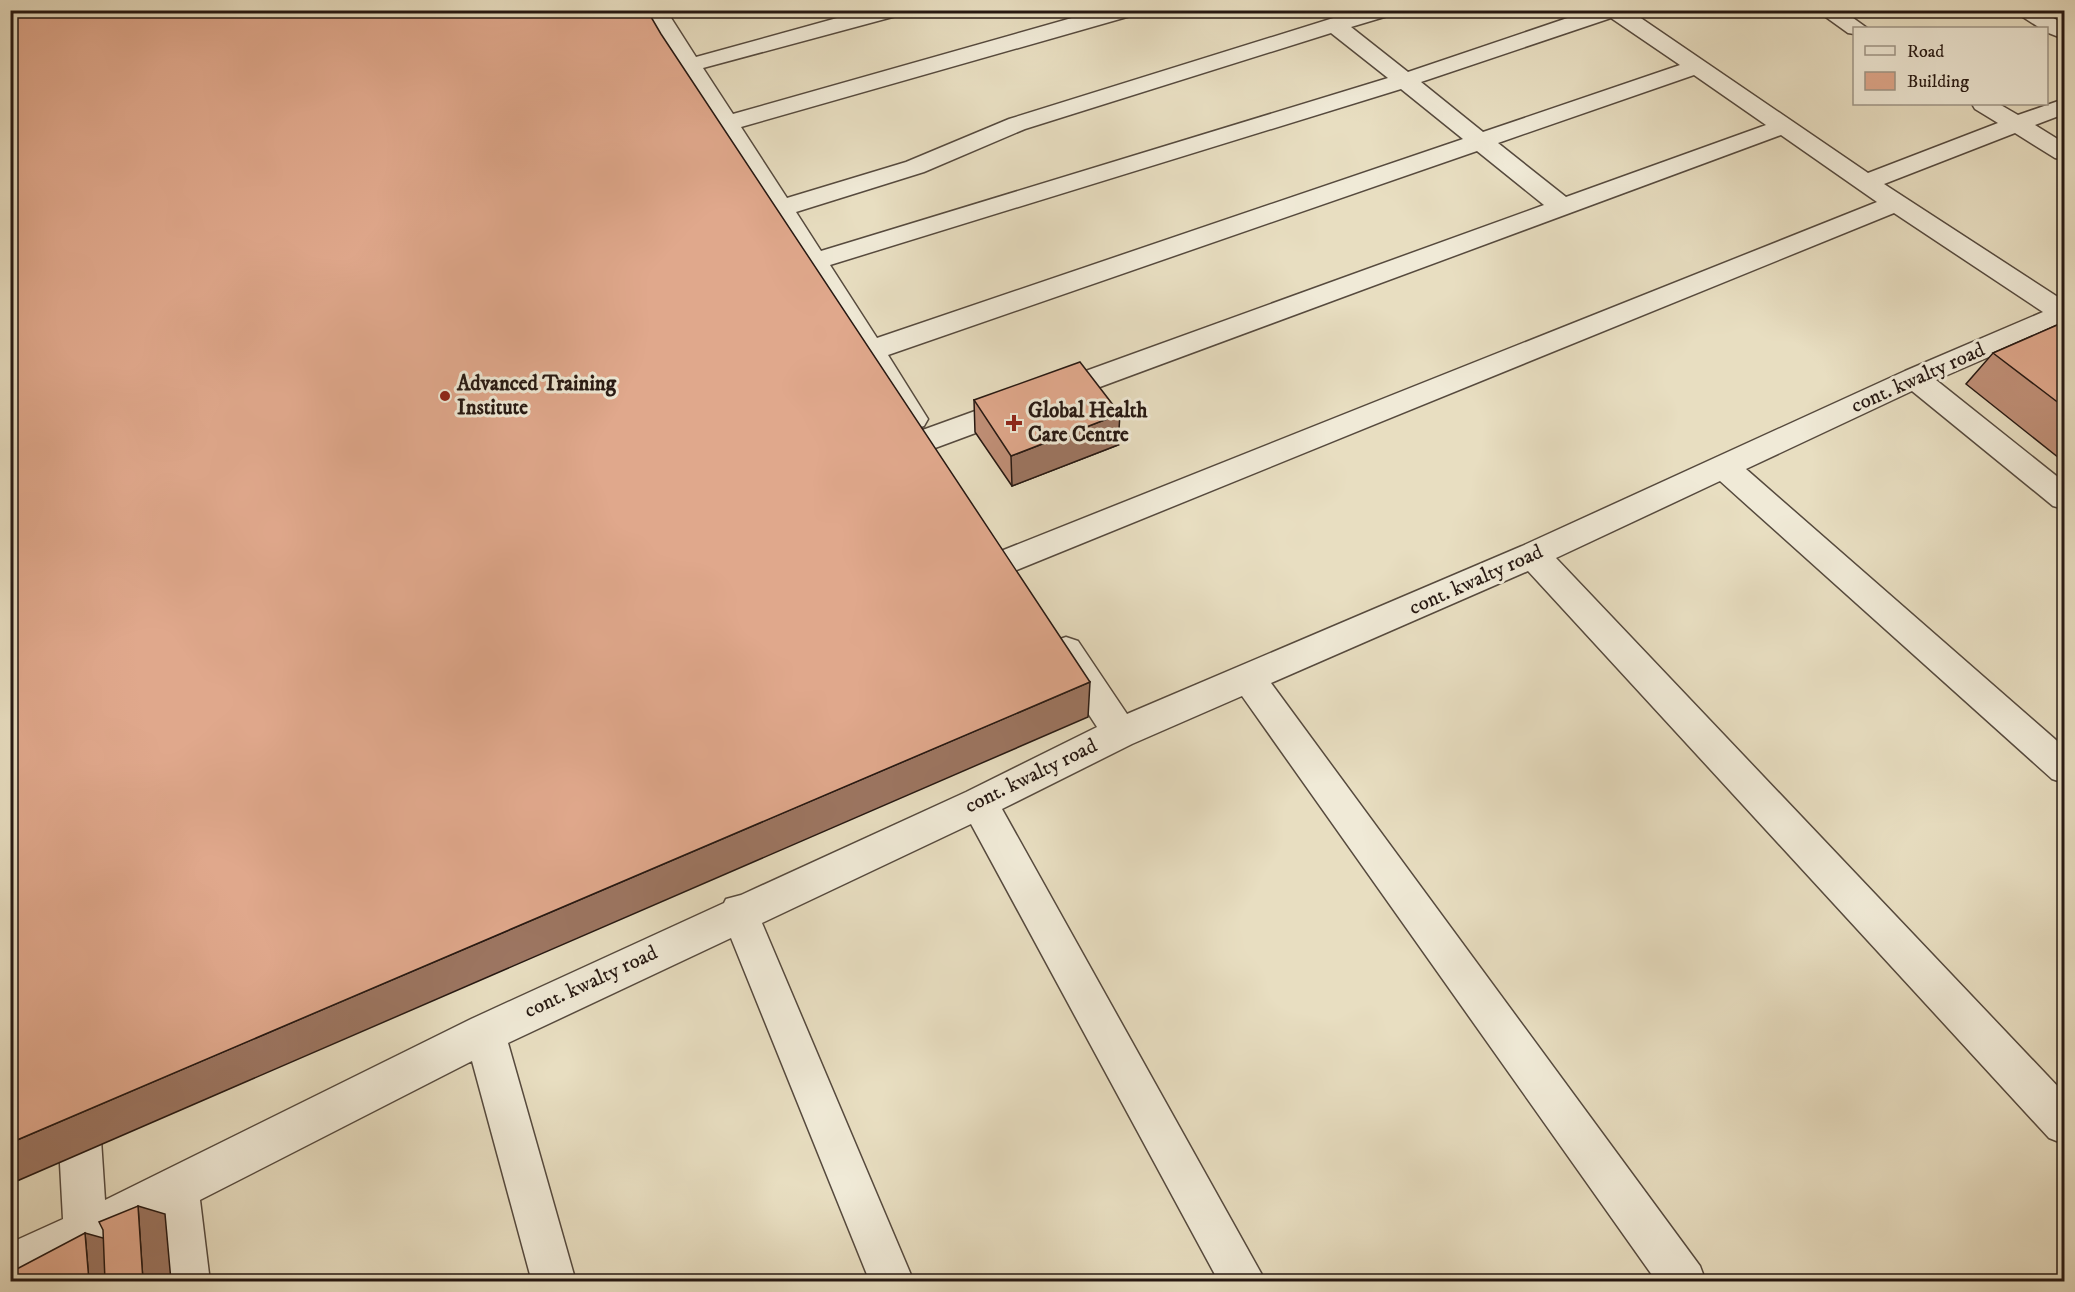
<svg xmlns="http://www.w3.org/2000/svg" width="2075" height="1292" font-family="'IM FELL DW Pica',serif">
	<rect width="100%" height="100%" fill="#e8dec1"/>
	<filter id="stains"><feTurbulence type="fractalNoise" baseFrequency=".00333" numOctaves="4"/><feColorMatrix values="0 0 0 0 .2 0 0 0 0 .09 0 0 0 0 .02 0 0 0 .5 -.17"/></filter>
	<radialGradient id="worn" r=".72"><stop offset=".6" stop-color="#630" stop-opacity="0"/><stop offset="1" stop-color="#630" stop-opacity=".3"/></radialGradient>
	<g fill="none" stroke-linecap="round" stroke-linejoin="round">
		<!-- minor casing -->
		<g stroke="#564a3e" stroke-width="3">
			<g id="minor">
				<path d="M645 10H666L696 57 866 10H902L900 15 703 68 733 114 1100 10H1136L1134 15 741 127 787 198 906 162 1009 119 1359 10H1393L1391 15 1351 27 1408 72 1591 10H1629L1868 173 1998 123 1975 109 1972 104H1999L2018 115 2064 99V114L2035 125 2064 143V160L2055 158 2015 133 1884 184 2064 301V324L1936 380 2064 482V509L2053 506 1912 391 1746 469 2064 747V783L2052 779 1720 481 1556 558 2064 1093V1144L2049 1138 1528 571 1271 683 1700 1266 1706 1282H1657L1242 696 1132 744 1002 809 1266 1282H1219L971 824 762 923 914 1282H870L731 938 508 1043 576 1282H532L472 1061 200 1200 210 1282H166L159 1220 26 1282H10V1243L63 1219 57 1109 63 1094 78 1088 93 1094 99 1109 105 1200 471 1019 724 903 726 899 741 895 966 792 1097 727 1054 661 1049 651 1054 641 1066 637 1078 641 1127 714 1522 546 1905 371 2043 312 1894 213 1007 574 996 571 991 562 996 553 1877 202 1781 135 927 451 917 448 912 440 917 432 1544 205 1477 151 888 355 928 419 924 426 914 429 904 426 684 74 639 86 631 84 628 79 631 74 677 62ZM1611 18 1680 65 1483 132 1421 82ZM1331 33 1388 78 821 251 796 212 924 172 1025 129ZM1694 75 1766 125 1566 197 1498 143ZM1401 89 1463 139 877 338 830 265Z"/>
				<path d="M1816 10H1842L1867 28H1854V34L1848 33Z"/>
				<path d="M2012 10H2039L2064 24V39L2046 32V28H2040Z"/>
			</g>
		</g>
		<!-- minor -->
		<use href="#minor" fill="#f0ead7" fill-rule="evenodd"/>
	</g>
	<!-- wall -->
	<g fill="#c19078" stroke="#261812" stroke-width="1.5">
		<path d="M2064 322V462L1966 384 1993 353Z"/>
		<path d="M974 400 1118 445 1012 486 975 432Z"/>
	</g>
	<!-- shaded-wall -->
	<g fill="#9d7662" stroke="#261812" stroke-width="1.5">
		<path d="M1120 414 1118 445 1012 486 1011 456Z"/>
		<path d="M1090 682 1088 717 10 1184V1143Z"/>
		<path d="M138 1206 165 1214 171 1281H143Z"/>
		<path d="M85 1233 114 1241 118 1281H89Z"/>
	</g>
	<!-- building -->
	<g fill="#e0a88c" stroke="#261812" stroke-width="1.5">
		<path d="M10 10H647L661 34 1090 682 10 1143Z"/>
		<path d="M2064 322V407L1993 353Z"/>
		<path d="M1080 362 1120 414 1011 456 974 400Z"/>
		<path d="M138 1206 143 1281H105L103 1230 99 1222Z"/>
		<path d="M85 1233 89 1281H14L13 1271Z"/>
	</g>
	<!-- markers -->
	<g fill="#8f2418" stroke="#f0ead7" stroke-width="2">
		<circle cx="445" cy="396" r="6"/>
		<path d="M1011 414h6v6h6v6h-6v6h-6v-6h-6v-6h6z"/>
	</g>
	<g text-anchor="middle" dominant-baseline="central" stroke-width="6" stroke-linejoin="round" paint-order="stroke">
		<!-- street labels -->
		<g font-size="21" fill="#261812" stroke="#f0ead7">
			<text transform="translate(1918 378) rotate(-24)">cont. kwalty road</text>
			<text transform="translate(1476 580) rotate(-24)">cont. kwalty road</text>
			<text transform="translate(1031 776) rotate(-26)">cont. kwalty road</text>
			<text transform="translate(591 982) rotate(-25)">cont. kwalty road</text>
		</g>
		<!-- poi labels -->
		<g font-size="21" font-weight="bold" fill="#261812" stroke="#f0ead7" text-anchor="start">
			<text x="457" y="384">Advanced Training<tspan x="457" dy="24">Institute</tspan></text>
			<text x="1028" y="411">Global Health<tspan x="1028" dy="24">Care Centre</tspan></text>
		</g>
	</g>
	<!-- margin -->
	<rect width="2075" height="1292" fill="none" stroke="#e8dec1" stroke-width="36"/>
	<rect x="12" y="12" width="2051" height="1268" fill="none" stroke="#261812" stroke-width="3"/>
	<rect x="18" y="18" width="2039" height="1256" fill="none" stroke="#261812" stroke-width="1.5"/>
	<!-- legend -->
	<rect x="1853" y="27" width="195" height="78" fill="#f0ead7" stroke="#9f9688" stroke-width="1.5"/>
	<rect x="1865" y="46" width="30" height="9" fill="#f0ead7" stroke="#9f9688" stroke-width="1.5"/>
	<text x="1907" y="57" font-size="18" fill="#261812">Road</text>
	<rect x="1865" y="72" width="30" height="18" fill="#e0a88c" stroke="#9f9688" stroke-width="1.5"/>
	<text x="1907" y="87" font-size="18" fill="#261812">Building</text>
	<rect width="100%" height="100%" filter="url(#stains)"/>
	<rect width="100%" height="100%" fill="url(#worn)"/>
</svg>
